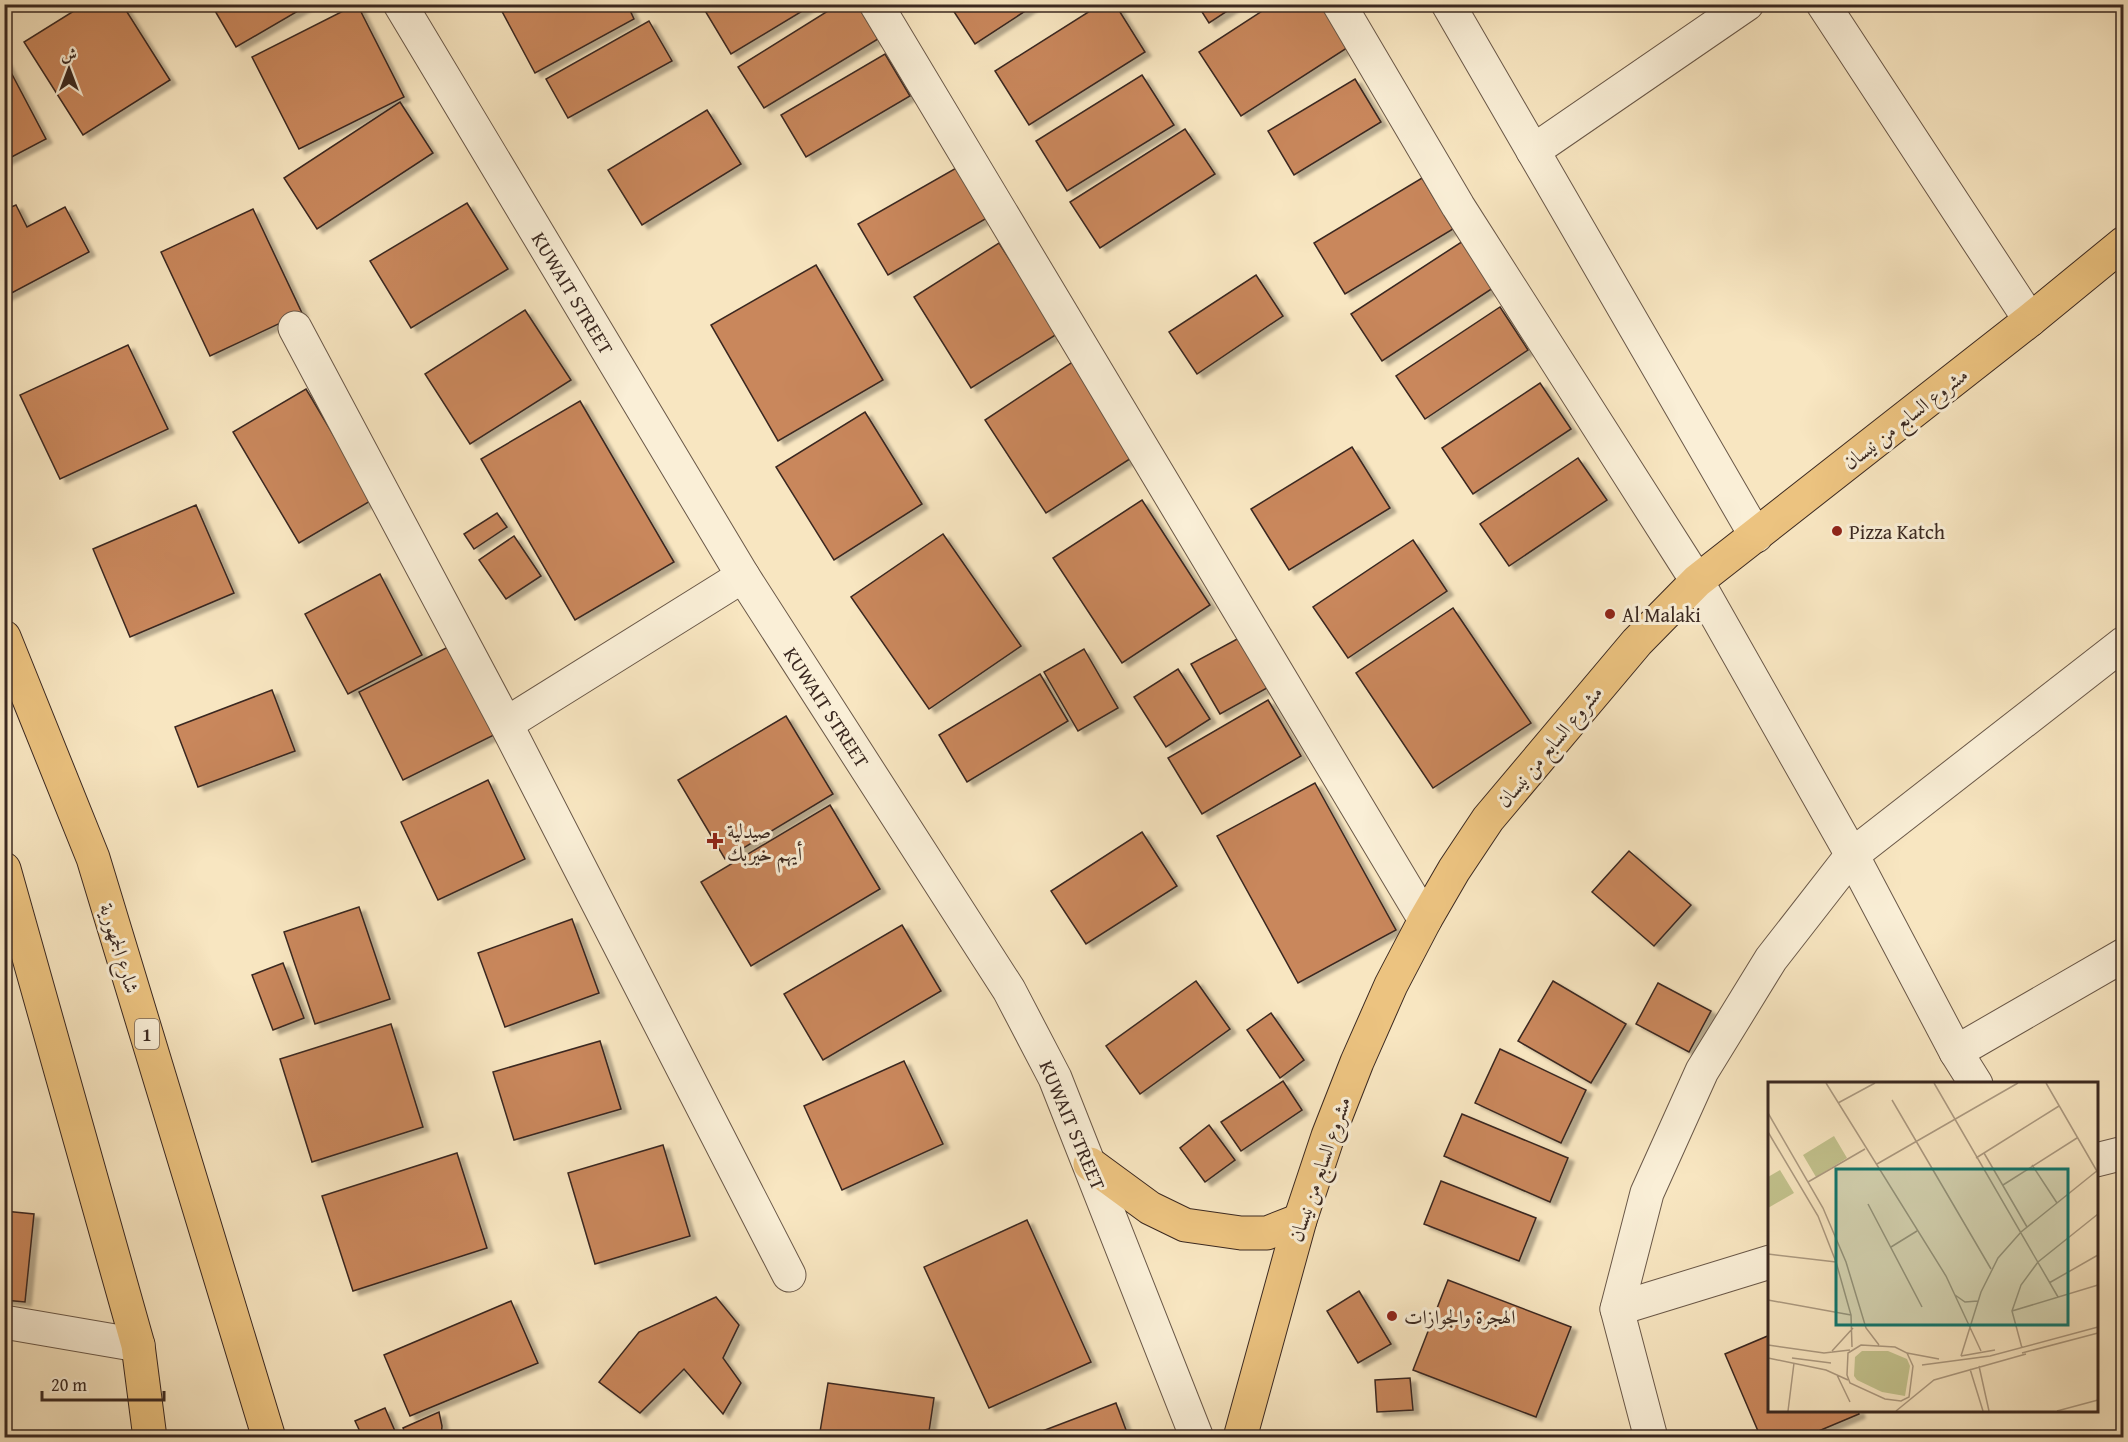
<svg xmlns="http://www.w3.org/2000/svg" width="2128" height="1442" font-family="'Gentium Book Plus',Amiri,serif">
	<defs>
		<filter id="shadow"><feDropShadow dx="6" dy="4" stdDeviation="1.5" flood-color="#0004"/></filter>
	</defs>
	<rect width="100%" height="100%" fill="#f8e6c1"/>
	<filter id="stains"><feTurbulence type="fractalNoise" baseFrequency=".00333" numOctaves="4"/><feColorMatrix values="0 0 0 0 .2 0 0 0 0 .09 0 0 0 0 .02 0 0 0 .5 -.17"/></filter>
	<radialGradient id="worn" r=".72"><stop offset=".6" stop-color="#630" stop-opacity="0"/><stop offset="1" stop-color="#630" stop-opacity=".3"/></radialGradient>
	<!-- building -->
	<g fill="#c9875b" stroke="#3a2820" stroke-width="1.5" filter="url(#shadow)">
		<path d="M85 4H122L170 80 83 135 24 42Z"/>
		<path d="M211 4H310L236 47Z"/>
		<path d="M357 4 404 97 299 149 252 57Z"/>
		<path d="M498 4H627L634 19 535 73Z"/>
		<path d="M701 4H814L731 54Z"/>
		<path d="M839 4H857L878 39 764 108 738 67Z"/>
		<path d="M949 4H1036L975 44Z"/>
		<path d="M1101 4H1115L1145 52 1029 125 995 71Z"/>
		<path d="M1197 4H1238L1209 23Z"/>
		<path d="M1273 4H1323L1350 46 1241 116 1199 52Z"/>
		<path d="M649 21 672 61 568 118 546 79Z"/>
		<path d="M885 54 910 96 806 157 781 115Z"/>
		<path d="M5 61 46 139 4 161V61Z"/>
		<path d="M1142 75 1174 125 1067 191 1036 141Z"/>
		<path d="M1355 79 1381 122 1294 175 1268 131Z"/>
		<path d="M400 102 433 153 317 229 284 178Z"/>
		<path d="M707 110 741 164 642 225 608 170Z"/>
		<path d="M1185 129 1215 174 1100 248 1070 202Z"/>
		<path d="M958 167 987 218 888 275 858 224Z"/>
		<path d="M1422 178 1453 229 1345 294 1314 243Z"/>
		<path d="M467 203 508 269 411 328 370 261Z"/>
		<path d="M16 205 27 227 65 207 89 252 4 297V210Z"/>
		<path d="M253 209 302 313 210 356 161 252Z"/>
		<path d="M1463 241 1493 288 1382 361 1351 314Z"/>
		<path d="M999 243 1057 334 971 388 914 297Z"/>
		<path d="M816 265 883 380 778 441 711 325Z"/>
		<path d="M1256 275 1283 316 1197 374 1169 332Z"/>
		<path d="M1500 307 1528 350 1425 419 1396 376Z"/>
		<path d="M525 310 571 380 470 444 425 374Z"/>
		<path d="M128 345 168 429 60 479 20 395Z"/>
		<path d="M1074 361 1136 455 1046 513 985 420Z"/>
		<path d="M1540 383 1571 429 1473 494 1442 448Z"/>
		<path d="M306 389 372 500 299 543 233 432Z"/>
		<path d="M580 401 674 562 575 620 481 459Z"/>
		<path d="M865 412 922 504 834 560 776 467Z"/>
		<path d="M1352 447 1390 508 1289 570 1251 509Z"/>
		<path d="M1578 458 1607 500 1509 566 1480 524Z"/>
		<path d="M1142 500 1210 605 1122 663 1053 558Z"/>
		<path d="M196 505 234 593 130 637 93 549Z"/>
		<path d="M497 513 507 527 474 549 464 534Z"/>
		<path d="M943 534 1021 646 929 709 851 597Z"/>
		<path d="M514 536 541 576 506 599 479 560Z"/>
		<path d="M1413 540 1447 591 1348 658 1313 607Z"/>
		<path d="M380 574 422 655 348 694 305 614Z"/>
		<path d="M1453 608 1531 723 1433 788 1356 673Z"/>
		<path d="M1239 638 1267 688 1220 714 1191 664Z"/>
		<path d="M458 642 502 731 403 780 359 692Z"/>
		<path d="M1084 649 1118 708 1078 731 1044 672Z"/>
		<path d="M1178 669 1210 719 1166 747 1134 697Z"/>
		<path d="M1040 674 1068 721 967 782 939 735Z"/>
		<path d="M272 690 295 751 198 787 175 727Z"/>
		<path d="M1268 700 1301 756 1202 814 1168 758Z"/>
		<path d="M786 716 833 794 725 859 678 780Z"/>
		<path d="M488 780 525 859 438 900 401 822Z"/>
		<path d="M1315 783 1396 930 1298 983 1217 836Z"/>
		<path d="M830 805 880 889 751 966 701 882Z"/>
		<path d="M1142 832 1177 886 1086 944 1051 891Z"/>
		<path d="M1629 851 1691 905 1654 946 1592 892Z"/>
		<path d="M359 907 390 999 315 1024 284 932Z"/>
		<path d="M572 919 599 993 505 1027 478 953Z"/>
		<path d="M902 925 941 991 823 1060 784 994Z"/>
		<path d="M283 963 304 1018 273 1030 252 975Z"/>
		<path d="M1196 981 1230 1029 1140 1094 1106 1046Z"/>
		<path d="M1553 981 1626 1024 1591 1083 1518 1041Z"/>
		<path d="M1658 983 1711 1011 1689 1052 1636 1024Z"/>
		<path d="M1271 1013 1304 1060 1280 1078 1247 1030Z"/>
		<path d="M391 1024 423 1127 312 1162 280 1059Z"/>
		<path d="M600 1041 621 1109 514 1140 493 1072Z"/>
		<path d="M1500 1049 1586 1090 1561 1143 1475 1103Z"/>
		<path d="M904 1061 943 1144 842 1190 804 1106Z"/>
		<path d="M1283 1081 1302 1110 1241 1151 1221 1122Z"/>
		<path d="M1462 1114 1568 1158 1550 1202 1444 1156Z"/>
		<path d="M1209 1125 1235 1160 1205 1182 1180 1148Z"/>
		<path d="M663 1145 690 1236 595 1264 568 1173Z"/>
		<path d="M457 1153 487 1248 353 1291 322 1196Z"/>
		<path d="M1441 1181 1536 1218 1519 1261 1424 1224Z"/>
		<path d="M4 1211 34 1214 25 1302 4 1300Z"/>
		<path d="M1027 1220 1091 1362 989 1408 924 1267Z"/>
		<path d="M1448 1280 1571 1327 1536 1417 1413 1370Z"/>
		<path d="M1359 1291 1391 1344 1358 1363 1327 1311Z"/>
		<path d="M716 1297 739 1325 723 1358 741 1383 723 1414 684 1369 640 1413 599 1382 639 1332Z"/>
		<path d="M511 1301 538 1363 410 1416 384 1355Z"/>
		<path d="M1770 1335V1410H1858L1859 1414 1802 1438H1761L1725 1354Z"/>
		<path d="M1410 1378 1413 1410 1377 1412 1375 1380Z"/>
		<path d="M828 1383 934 1398 928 1438H819Z"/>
		<path d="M1116 1403 1129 1438H1024Z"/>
		<path d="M385 1408 398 1438H363L355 1421Z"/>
		<path d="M439 1412 442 1426 441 1438H407L403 1428Z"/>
	</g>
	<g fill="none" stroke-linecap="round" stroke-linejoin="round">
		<!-- minor casing -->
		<g stroke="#6a5848" stroke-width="35">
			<g id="minor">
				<path d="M400 4 743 576 1009 990 1055 1078 1197 1438"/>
				<path d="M876 4 1425 920"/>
				<path d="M1339 4 1458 206 1697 581 1852 855 1956 1052 1976 1084"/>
				<path d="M1448 4 1756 536"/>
				<path d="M1823 4 2030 320"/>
				<path d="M1533 151 1747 4"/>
				<path d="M295 328 506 724 789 1275"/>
				<path d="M506 724 743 576"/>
				<path d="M1956 1052 2124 955"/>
				<path d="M2096 1160 2124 1153"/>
				<path d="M1617 1309 1770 1262"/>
				<path d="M4 1322 138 1345"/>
				<path d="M1651 1438 1617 1309 1647 1193 1702 1071 1771 959 1852 855 2124 643"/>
			</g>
		</g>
		<!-- major casing -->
		<g stroke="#3a2820" stroke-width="35">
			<g id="major">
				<path d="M4 637 93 858 269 1438"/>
				<path d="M4 869 138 1345 150 1438"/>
				<path d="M1090 1164 1150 1208 1185 1225 1241 1233H1267L1300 1220"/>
				<path d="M1240 1438 1300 1220 1328 1136 1357 1062 1391 985 1425 920 1454 870 1488 819 1637 642 1697 581 2030 320 2124 243"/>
			</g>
		</g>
		<!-- minor -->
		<use href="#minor" stroke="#faefd7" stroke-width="33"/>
		<!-- major -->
		<use href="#major" stroke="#ecc380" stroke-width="33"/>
	</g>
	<!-- markers -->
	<g fill="#8f2418" stroke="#faefd7" stroke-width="2">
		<circle cx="1837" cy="531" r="6"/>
		<circle cx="1610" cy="614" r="6"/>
		<path d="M712 832h6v6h6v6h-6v6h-6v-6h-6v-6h6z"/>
		<circle cx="1392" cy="1316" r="6"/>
	</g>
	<g text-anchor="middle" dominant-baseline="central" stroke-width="6" stroke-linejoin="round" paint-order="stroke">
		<!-- shield labels -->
		<rect fill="#faefd7" stroke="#746457" stroke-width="1.5" x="135" y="1019" width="24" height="30" rx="4.5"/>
		<g font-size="18" font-weight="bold" fill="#3a2820">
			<text x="147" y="1034">1</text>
		</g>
		<!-- street labels -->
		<g font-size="20" fill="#3a2820" stroke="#faefd7">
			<text transform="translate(573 293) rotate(59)">KUWAIT STREET</text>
			<text transform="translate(1905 418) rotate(-38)">مشروع السابع من نيسان</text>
			<text transform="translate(827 707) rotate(57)">KUWAIT STREET</text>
			<text transform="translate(1549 746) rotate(-50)">مشروع السابع من نيسان</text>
			<text transform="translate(120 948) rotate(73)">شارع الجمهورية</text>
			<text transform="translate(1073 1125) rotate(67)">KUWAIT STREET</text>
			<text transform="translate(1319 1169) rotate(-71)">مشروع السابع من نيسان</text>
		</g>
		<!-- poi labels -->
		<g font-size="20" fill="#3a2820" stroke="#faefd7" text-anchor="start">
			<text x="1849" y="531">Pizza Katch</text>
			<text x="1622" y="614">Al Malaki</text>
			<text x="727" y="830">صيدلية<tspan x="727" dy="23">أيهم خيربك</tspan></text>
			<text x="1404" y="1316">الهجرة والجوازات</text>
		</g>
	</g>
	<!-- overview -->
	<g transform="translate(1768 1082)">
		<rect width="330" height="330" fill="#f8e6c1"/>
		<path d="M66 54 79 76 48 95 35 73ZM12 88 26 111 0 126V95ZM94 269H120L139 277 142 284 137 314 114 310 89 298 86 294 87 275Z" fill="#c3c38e"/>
		<path fill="none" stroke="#ac9a81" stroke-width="1.5" d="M58 1 178 194 213 269M166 1 290 215M278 1 330 91M124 18 223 187M70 21 107 1M0 31 55 126 78 180 98 246 111 263M0 50 50 134 68 180 83 233 84 265M216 71 259 145M208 76 291 24M109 82 250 1M264 83 289 121M40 100 97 67M235 103 309 56M100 122 154 225M123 165 149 149M0 172 68 180M281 201 330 173M187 213 197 220 210 219M0 218 83 233M244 229 330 203M0 263 56 271 82 268M93 263 127 265 139 271 145 284 141 315 133 319 117 317 82 301 79 293 80 271ZM254 266 244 229 253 203 270 180 330 132M64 269 85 246M139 271 171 277M254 271 330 251M193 274 213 210 230 176 253 150 330 88M193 274 227 268M0 276 58 288 80 298M24 276 63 281M154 283 222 274 330 245M211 284 221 329M202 287 215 329M69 293 82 320M20 329 26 281M128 329 166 298 258 272M289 329 330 318"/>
		<path fill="#0f766e" fill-opacity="0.15" stroke="#0f766e" stroke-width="3" d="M68 87H300V243H68Z"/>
		<rect width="330" height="330" fill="none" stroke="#3a2820" stroke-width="3"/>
	</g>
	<!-- margin -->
	<rect width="2128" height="1442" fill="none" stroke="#f8e6c1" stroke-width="24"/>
	<rect x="6" y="6" width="2116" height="1430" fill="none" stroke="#3a2820" stroke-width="3"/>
	<rect x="12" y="12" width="2104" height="1418" fill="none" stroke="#3a2820" stroke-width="1.5"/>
	<!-- north arrow -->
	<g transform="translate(69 69)" stroke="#faefd7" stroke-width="4.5" paint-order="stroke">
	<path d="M0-4.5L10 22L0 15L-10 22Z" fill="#3a2820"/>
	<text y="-9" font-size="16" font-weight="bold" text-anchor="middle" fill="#3a2820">ش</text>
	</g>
	<!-- scale -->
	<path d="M42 1391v9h122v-9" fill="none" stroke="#3a2820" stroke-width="3"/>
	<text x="51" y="1391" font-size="18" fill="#3a2820" stroke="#faefd7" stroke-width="4.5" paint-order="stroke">20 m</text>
	<rect width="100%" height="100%" filter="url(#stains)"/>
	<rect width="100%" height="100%" fill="url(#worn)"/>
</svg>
